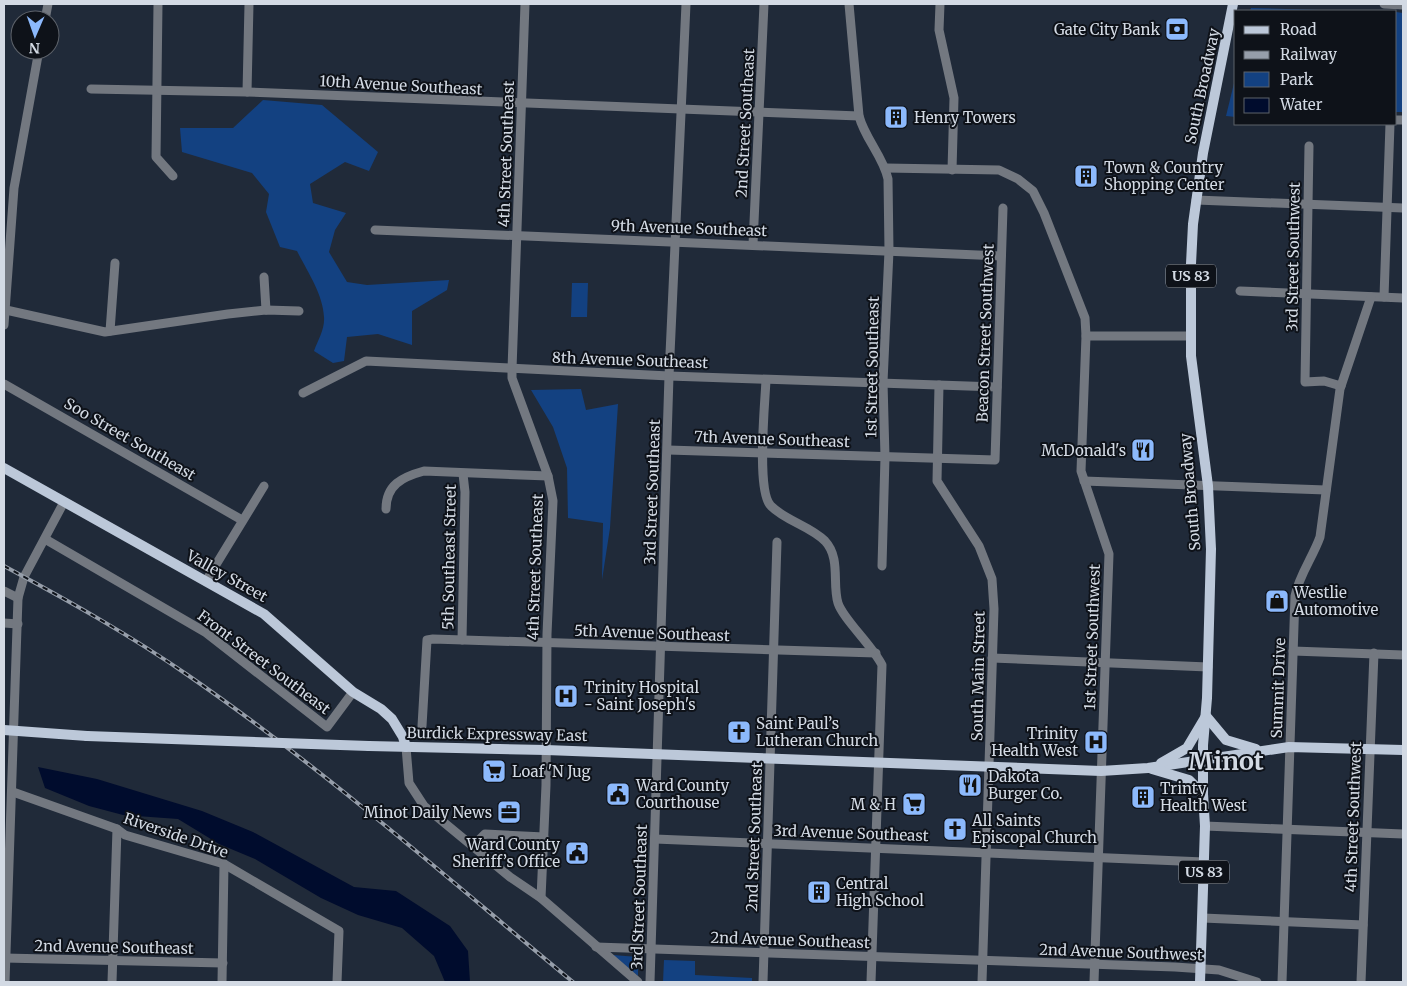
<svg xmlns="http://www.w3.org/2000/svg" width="1407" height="986" font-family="Merriweather,serif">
	<rect width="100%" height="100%" fill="#202a39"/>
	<!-- green -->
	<g fill="#134181">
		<path d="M1251 8 1354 11H1250Z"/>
		<path d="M1396 12 1403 13V112H1396Z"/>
		<path d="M1236 75V117L1226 116Z"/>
		<path d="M263 100 322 105 378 152 369 171 345 162 310 184 313 203 346 213 335 230 329 252 347 282 367 285 449 280 447 290 412 311V345L378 334 347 337 344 361 333 363 314 351C318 340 325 329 324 317 323 294 307 271 297 251L280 247 266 212 269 194 252 173 182 152 180 128H233Z"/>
		<path d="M572 283H588L587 317H571Z"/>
		<path d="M581 389 586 410 618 404 610 528 602 580 603 523 568 518 567 468 553 427 531 390Z"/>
		<path d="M613 955 638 957V976Z"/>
		<path d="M664 960 695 961V975L752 978V982H663Z"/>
	</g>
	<!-- water -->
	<path fill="#000c2d" d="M38 767 97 779 202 811 253 832 354 887 396 891 450 926 468 951 470 982H445L434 956 402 928 358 915 321 898 255 859 219 844 178 819 123 815 89 806 45 788Z"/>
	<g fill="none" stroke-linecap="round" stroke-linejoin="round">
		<!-- minor -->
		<g stroke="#737880" stroke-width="9">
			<path d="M158 4 156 157 173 176"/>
			<path d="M525 4 512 369V378L548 476 553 501 547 634 546 785 541 898"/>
			<path d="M849 4 859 116C865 139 883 156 888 179L889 251 883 382 885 457 882 566"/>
			<path d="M940 4 939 30 954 98 952 170"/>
			<path d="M1384 4 1403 5"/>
			<path d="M45 20 48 4"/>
			<path d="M91 89 247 92 859 116"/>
			<path d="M247 92 249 4"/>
			<path d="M1396 120H1403"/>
			<path d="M1309 146 1305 382 1324 381 1341 386"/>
			<path d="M886 168 999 170 1018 179 1033 191 1044 213 1085 318 1086 336 1081 471 1109 554 1094 982"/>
			<path d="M1196 200 1403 208"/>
			<path d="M375 230C584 239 792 246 1001 256"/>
			<path d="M753 244 764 4"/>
			<path d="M264 277 266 310"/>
			<path d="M1240 291 1403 298"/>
			<path d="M1384 297 1390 124"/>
			<path d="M6 310 105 332 228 314 266 310 299 311"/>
			<path d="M4 325 14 188 39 50"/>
			<path d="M110 331 115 263"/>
			<path d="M1086 336H1191"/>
			<path d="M766 380C765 403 756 492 771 506 786 521 810 526 825 541 841 558 832 584 838 603 843 619 872 645 882 665L871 982"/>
			<path d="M4 384 242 520"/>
			<path d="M939 385 937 481 979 546 992 579 994 609 982 982"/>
			<path d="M303 393 366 361 669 376 997 387"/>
			<path d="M668 450 995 460 1003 208"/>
			<path d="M1084 481 1326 490"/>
			<path d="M386 509C386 485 402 477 424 471L548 476"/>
			<path d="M45 539 205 632 327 727 353 692"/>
			<path d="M206 581 264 486"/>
			<path d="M4 591 18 598"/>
			<path d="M4 623 18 624"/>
			<path d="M462 640 465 492 463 474"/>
			<path d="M1293 651 1403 655"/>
			<path d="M992 658 1208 667"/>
			<path d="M422 726 427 640 433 639 876 653"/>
			<path d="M406 747 409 783 424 806 510 877 541 898 638 982"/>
			<path d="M13 792 117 829 125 835 224 864 339 931 337 982"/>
			<path d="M1205 826 1403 834"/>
			<path d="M655 839 1204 862"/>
			<path d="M479 849V840L485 834 544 837"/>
			<path d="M1203 918 1363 925"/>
			<path d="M596 947 1175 967 1219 970 1257 982"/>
			<path d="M4 958 223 963"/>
			<path d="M5 982 18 598 24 577 64 502"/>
			<path d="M112 982 117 829"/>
			<path d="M222 982 224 864"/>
			<path d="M650 982 669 376 686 4"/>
			<path d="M763 982 777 542"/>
			<path d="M1282 982 1295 596C1299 575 1313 557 1320 537L1340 389 1371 297"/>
			<path d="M1361 982 1374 653"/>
		</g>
		<!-- major -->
		<g stroke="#bcc8d9" stroke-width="10">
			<path d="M4 468 264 614 353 692 381 709 392 719 403 737 406 747"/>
			<path d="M4 730 87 736"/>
			<path d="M369 746 546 750 1101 771 1148 768 1289 747 1403 750"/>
			<path d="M1161 763 1187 748 1206 716 1226 740 1256 749"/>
			<path d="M1152 769 1189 780 1203 794"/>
			<path d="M1200 982 1205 826 1203 794V745L1207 698 1211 549 1208 486 1191 356V264L1193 224 1203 153 1233 4"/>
		</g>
		<!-- rail casing -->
		<g stroke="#969eaa" stroke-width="4">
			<path id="rail" d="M4 566C67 600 130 635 189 676 324 769 447 878 573 982"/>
		</g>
		<!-- rail -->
		<use href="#rail" stroke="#0e1219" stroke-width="2" stroke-dasharray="5.5" stroke-linecap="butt"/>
		<!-- major-bridge -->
		<path stroke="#bcc8d9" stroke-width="10" d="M87 736 369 746"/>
	</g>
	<!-- icons -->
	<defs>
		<g id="bank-square" transform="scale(1.25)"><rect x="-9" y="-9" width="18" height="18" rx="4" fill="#8cb9fc" stroke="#0e1219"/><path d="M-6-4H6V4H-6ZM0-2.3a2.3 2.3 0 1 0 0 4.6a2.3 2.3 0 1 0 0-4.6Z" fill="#111"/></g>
		<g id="building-square" transform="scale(1.25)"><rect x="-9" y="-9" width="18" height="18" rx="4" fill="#8cb9fc" stroke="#0e1219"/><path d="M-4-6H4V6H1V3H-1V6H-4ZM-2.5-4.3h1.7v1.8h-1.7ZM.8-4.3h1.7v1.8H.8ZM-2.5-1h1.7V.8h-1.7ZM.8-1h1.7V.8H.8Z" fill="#111"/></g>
		<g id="restaurant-square" transform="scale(1.25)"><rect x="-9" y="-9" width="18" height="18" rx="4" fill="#8cb9fc" stroke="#0e1219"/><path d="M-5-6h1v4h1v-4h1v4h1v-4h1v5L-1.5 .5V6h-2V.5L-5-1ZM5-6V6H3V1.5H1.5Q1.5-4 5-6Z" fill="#111"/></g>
		<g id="shop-square" transform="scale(1.25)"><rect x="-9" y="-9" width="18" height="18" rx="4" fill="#8cb9fc" stroke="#0e1219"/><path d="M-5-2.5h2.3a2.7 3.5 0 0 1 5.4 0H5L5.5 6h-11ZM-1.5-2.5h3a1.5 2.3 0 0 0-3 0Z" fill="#111"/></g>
		<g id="hospital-square" transform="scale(1.25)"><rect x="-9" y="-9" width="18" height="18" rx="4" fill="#8cb9fc" stroke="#0e1219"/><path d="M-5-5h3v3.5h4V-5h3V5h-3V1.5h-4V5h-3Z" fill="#111"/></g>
		<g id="church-square" transform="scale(1.25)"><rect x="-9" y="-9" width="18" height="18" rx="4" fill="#8cb9fc" stroke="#0e1219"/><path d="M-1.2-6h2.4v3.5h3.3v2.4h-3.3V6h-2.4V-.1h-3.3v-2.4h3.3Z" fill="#111"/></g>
		<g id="supermarket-square" transform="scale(1.25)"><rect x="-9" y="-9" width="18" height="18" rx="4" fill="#8cb9fc" stroke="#0e1219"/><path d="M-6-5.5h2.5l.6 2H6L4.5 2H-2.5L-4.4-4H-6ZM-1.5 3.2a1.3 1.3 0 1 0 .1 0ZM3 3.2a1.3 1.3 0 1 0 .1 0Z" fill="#111"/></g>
		<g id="civic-square" transform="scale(1.25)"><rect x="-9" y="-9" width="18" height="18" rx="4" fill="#8cb9fc" stroke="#0e1219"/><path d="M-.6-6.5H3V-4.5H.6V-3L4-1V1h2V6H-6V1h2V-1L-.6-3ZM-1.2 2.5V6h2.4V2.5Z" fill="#111"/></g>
		<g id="office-square" transform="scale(1.25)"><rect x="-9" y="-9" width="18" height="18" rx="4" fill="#8cb9fc" stroke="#0e1219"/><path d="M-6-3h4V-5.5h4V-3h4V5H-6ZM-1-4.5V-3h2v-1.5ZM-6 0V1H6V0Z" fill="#111"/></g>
	</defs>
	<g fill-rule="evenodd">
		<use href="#bank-square" x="1177" y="29"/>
		<use href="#building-square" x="896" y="117"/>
		<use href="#building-square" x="1086" y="176"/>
		<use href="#restaurant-square" x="1143" y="450"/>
		<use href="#shop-square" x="1277" y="601"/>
		<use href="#hospital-square" x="566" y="696"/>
		<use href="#church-square" x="739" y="732"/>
		<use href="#hospital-square" x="1096" y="742"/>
		<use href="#supermarket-square" x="494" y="771"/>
		<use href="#restaurant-square" x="970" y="785"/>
		<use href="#civic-square" x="618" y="794"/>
		<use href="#building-square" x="1143" y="797"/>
		<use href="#supermarket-square" x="914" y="804"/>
		<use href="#office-square" x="509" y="812"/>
		<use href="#church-square" x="955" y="829"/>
		<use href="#civic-square" x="577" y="853"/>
		<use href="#building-square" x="819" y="892"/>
	</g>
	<g text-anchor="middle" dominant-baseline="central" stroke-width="4" stroke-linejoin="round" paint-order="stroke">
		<!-- shield labels -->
		<g fill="#0e1219" stroke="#989ea7" stroke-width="1">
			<rect x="1166" y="264.5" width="50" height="23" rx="4"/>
			<rect x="1179" y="860.5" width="50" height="23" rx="4"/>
		</g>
		<g font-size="14" font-weight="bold" fill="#d3dae4">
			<text x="1191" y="276">US 83</text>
			<text x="1204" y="872">US 83</text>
		</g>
		<!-- poi labels -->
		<g font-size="15" fill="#d3dae4" stroke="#0e1219" text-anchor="start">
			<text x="1160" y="29" text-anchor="end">Gate City Bank</text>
			<text x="914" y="117">Henry Towers</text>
			<text x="1104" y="167">Town &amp; Country<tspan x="1104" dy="17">Shopping Center</tspan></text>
			<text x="1126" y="450" text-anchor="end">McDonald's</text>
			<text x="1294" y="592">Westlie<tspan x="1294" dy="17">Automotive</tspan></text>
			<text x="584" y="687">Trinity Hospital<tspan x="584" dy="17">- Saint Joseph's</tspan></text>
			<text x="756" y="723">Saint Paul’s<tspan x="756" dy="17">Lutheran Church</tspan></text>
			<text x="1078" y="733" text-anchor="end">Trinity<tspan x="1078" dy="17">Health West</tspan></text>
			<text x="512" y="771">Loaf 'N Jug</text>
			<text x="988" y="776">Dakota<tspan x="988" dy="17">Burger Co.</tspan></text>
			<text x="636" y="785">Ward County<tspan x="636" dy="17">Courthouse</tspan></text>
			<text x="1160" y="788">Trinty<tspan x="1160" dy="17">Health West</tspan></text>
			<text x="896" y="804" text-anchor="end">M &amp; H</text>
			<text x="492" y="812" text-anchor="end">Minot Daily News</text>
			<text x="972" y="820">All Saints<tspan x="972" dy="17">Episcopal Church</tspan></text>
			<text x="560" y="844" text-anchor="end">Ward County<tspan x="560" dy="17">Sheriff’s Office</tspan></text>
			<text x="836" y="883">Central<tspan x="836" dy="17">High School</tspan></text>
		</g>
		<!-- street labels -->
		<g font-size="15" fill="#d3dae4" stroke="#0e1219">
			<text transform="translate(401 85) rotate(3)">10th Avenue Southeast</text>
			<text transform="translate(1202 86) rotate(-78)">South Broadway</text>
			<text transform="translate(745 123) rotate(-87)">2nd Street Southeast</text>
			<text transform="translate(506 154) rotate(-88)">4th Street Southeast</text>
			<text transform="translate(689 228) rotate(2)">9th Avenue Southeast</text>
			<text transform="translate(1293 257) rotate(-89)">3rd Street Southwest</text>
			<text transform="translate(985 333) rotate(-88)">Beacon Street Southwest</text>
			<text transform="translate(630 360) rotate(2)">8th Avenue Southeast</text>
			<text transform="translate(872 367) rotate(-89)">1st Street Southeast</text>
			<text transform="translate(130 439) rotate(30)">Soo Street Southeast</text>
			<text transform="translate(772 439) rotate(2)">7th Avenue Southeast</text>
			<text transform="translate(652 492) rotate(-88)">3rd Street Southeast</text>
			<text transform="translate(1190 492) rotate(-95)">South Broadway</text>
			<text transform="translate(449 557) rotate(-89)">5th Southeast Street</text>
			<text transform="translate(535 567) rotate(-88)">4th Street Southeast</text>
			<text transform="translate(227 576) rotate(29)">Valley Street</text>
			<text transform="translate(652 633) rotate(2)">5th Avenue Southeast</text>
			<text transform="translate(1092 637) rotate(-88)">1st Street Southwest</text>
			<text transform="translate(264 662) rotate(37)">Front Street Southeast</text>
			<text transform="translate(978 676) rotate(-89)">South Main Street</text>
			<text transform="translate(1278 688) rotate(-88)">Summit Drive</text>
			<text transform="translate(497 734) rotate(1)">Burdick Expressway East</text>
			<text transform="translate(1353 817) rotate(-88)">4th Street Southwest</text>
			<text transform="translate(851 833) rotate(2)">3rd Avenue Southeast</text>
			<text transform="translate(176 835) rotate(19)">Riverside Drive</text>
			<text transform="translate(754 837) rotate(-88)">2nd Street Southeast</text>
			<text transform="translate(639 897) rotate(-88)">3rd Street Southeast</text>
			<text transform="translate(790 940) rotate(2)">2nd Avenue Southeast</text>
			<text transform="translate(114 947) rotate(1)">2nd Avenue Southeast</text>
			<text transform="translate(1121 952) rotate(2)">2nd Avenue Southwest</text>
		</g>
		<!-- town labels -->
		<g font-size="25" font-weight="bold" fill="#d3dae4" stroke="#0e1219">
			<text x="1226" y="761">Minot</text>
		</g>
	</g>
	<!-- border -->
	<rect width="1407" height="986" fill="none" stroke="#d3dae4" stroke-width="10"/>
	<!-- legend -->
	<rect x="1234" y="10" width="162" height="115" fill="#0e1219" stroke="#5d626a"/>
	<rect x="1244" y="26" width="25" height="8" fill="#bcc8d9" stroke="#5d626a"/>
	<text x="1280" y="35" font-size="15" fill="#d3dae4">Road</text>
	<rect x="1244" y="51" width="25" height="8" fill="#969eaa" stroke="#5d626a"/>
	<text x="1280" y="60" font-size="15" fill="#d3dae4">Railway</text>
	<rect x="1244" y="72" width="25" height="15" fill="#134181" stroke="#5d626a"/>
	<text x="1280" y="85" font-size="15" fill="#d3dae4">Park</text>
	<rect x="1244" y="98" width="25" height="15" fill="#000c2d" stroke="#5d626a"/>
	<text x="1280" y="110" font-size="15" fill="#d3dae4">Water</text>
	<!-- north arrow -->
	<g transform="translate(35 35) rotate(182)"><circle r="24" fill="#0e1219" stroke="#5d626a"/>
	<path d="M0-4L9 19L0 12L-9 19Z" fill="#8cb9fc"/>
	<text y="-8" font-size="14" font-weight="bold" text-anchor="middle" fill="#d3dae4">N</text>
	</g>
</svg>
